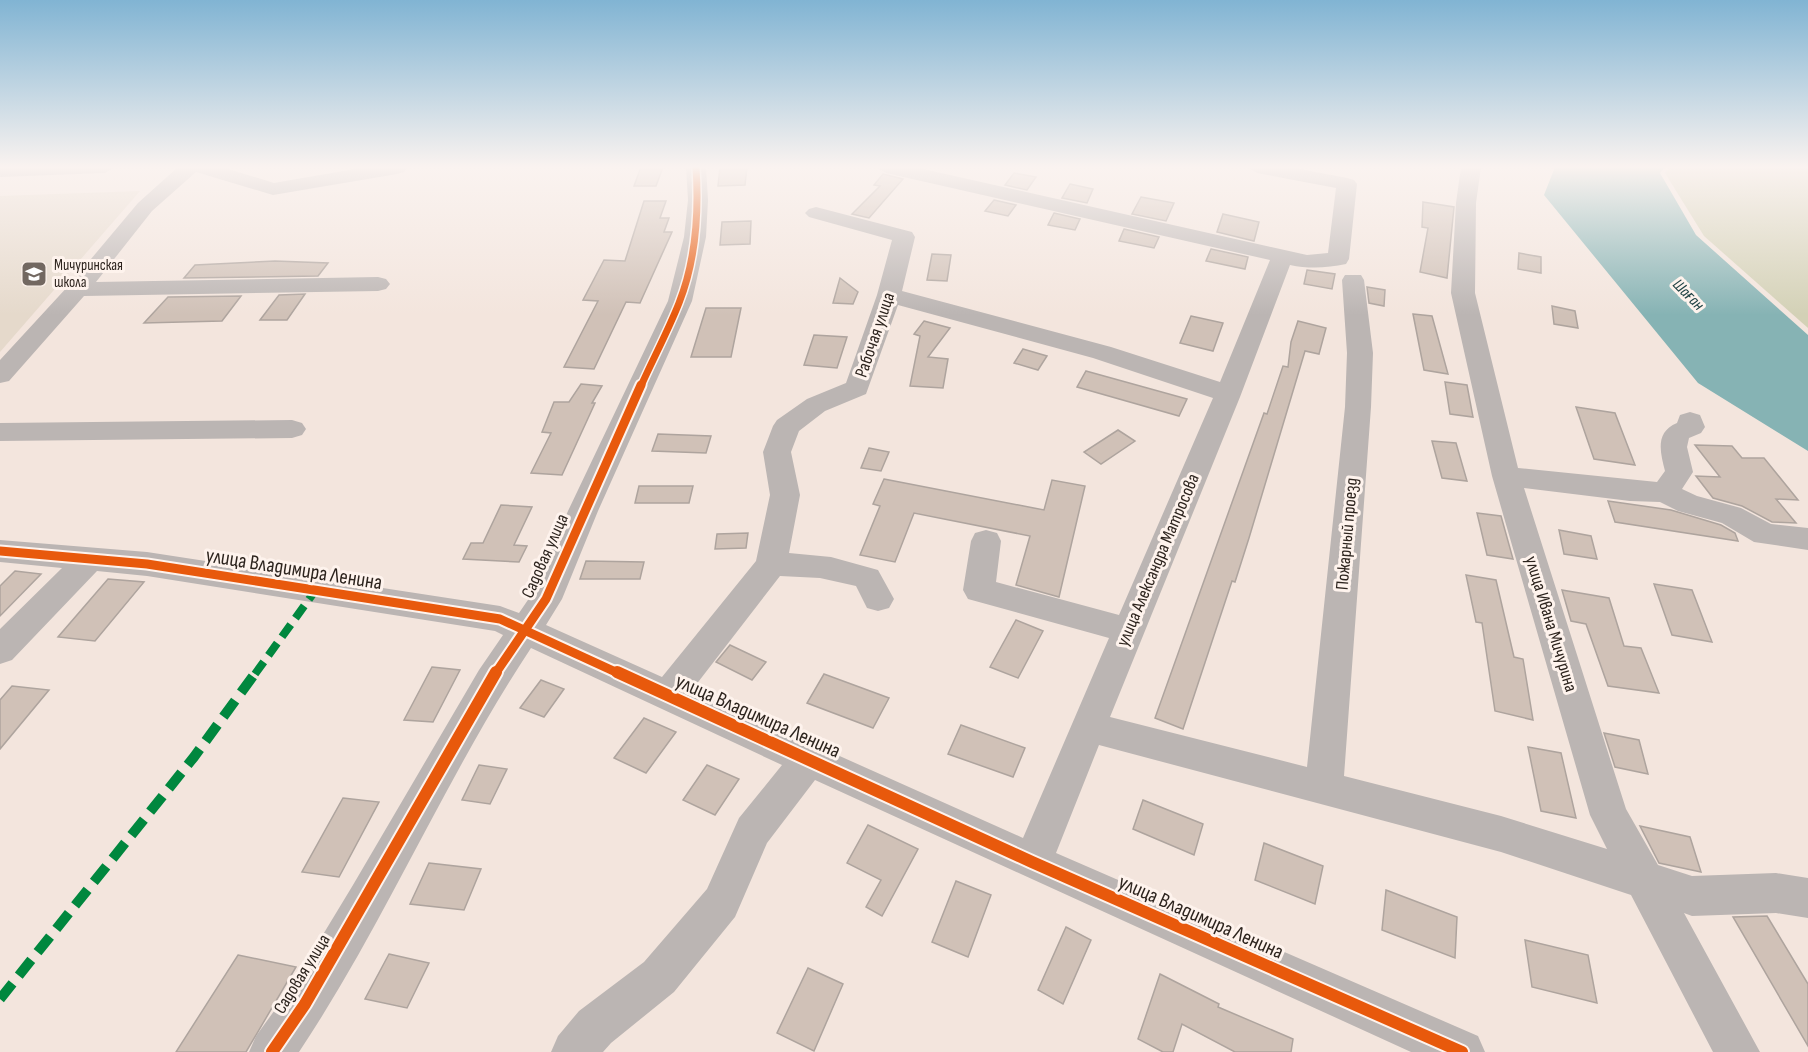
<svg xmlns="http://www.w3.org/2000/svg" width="1808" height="1052" font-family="'Sofia Sans Condensed',sans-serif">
	<rect width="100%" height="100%" fill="#f3e5dd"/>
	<!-- education -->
	<path fill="#e5d9cb" d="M140 191 0 352V196Z"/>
	<!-- green -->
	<path fill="#d3d1b6" d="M1671 167H1808V328L1704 236 1665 173Z"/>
	<!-- water -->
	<path fill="#86b3b4" d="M1555 167H1665L1660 173 1696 235 1808 335V451L1698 383 1544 195Z"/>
	<!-- building -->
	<g fill="#d0c1b7" stroke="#aea49e" stroke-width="1.5">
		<path d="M641 167H663L656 186H634Z"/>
		<path d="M720 167H747L745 185 718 186Z"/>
		<path d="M1014 173 1036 177 1027 190 1005 185Z"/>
		<path d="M883 174 903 179 869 218 852 214 880 186 874 185Z"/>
		<path d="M1070 184 1093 189 1087 203 1062 198Z"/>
		<path d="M1141 197 1174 203 1166 221 1132 214Z"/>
		<path d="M994 200 1016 205 1008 216 985 211Z"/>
		<path d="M644 201H666L660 218H669L664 232H672L640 303 626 302 594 369 564 367 598 301 583 300 604 260 625 261Z"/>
		<path d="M1423 202 1454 207 1447 278 1420 272 1428 228 1422 227Z"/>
		<path d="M1054 213 1080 219 1075 230 1048 225Z"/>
		<path d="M1223 214 1259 222 1254 241 1217 232Z"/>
		<path d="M751 221 750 244 720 245 722 222Z"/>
		<path d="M1124 229 1159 237 1154 248 1119 241Z"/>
		<path d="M1211 249 1248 257 1245 269 1206 261Z"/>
		<path d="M1519 253 1541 257V273L1518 269Z"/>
		<path d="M932 254 951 255 947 281 927 280Z"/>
		<path d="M275 261 328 263 318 276 184 278 195 265Z"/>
		<path d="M1307 270 1335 274 1332 289 1304 284Z"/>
		<path d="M840 278 858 292 853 304 833 303Z"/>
		<path d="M1367 287 1385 290 1384 306 1369 303Z"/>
		<path d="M305 294 287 320H260L279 295Z"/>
		<path d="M241 296 222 321 144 323 168 297Z"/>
		<path d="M1552 306 1575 311 1578 328 1554 324Z"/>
		<path d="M706 308H741L731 357H691Z"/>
		<path d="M1413 314 1432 316 1448 374 1424 370Z"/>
		<path d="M1191 316 1223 323 1213 351 1180 343Z"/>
		<path d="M924 321 950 328 928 357 948 359 943 388 910 386 920 336 914 334Z"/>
		<path d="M1298 321 1326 328 1319 354 1305 351 1249 538 1235 582 1232 581 1183 729 1155 718 1264 413 1267 414 1283 366 1288 367 1291 342Z"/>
		<path d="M814 335 847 337 837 368 804 365Z"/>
		<path d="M1023 349 1047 356 1038 370 1014 363Z"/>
		<path d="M1086 371 1187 399 1179 416 1077 387Z"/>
		<path d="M1445 382 1467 385 1473 417 1450 414Z"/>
		<path d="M581 384 602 386 592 403H595L562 475 531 473 551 433 542 432 554 402H569Z"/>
		<path d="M1576 407 1615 413 1635 465 1594 459Z"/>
		<path d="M1118 430 1135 441 1101 464 1084 452Z"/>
		<path d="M658 434 711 436 706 453 652 451Z"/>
		<path d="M1432 441 1456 443 1467 481 1442 478Z"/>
		<path d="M1695 445 1732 446 1742 458H1764L1798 500 1776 499 1796 523 1772 522 1742 506 1713 498 1696 476 1720 477Z"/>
		<path d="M869 448 889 452 881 471 861 468Z"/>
		<path d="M884 479 1044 510 1052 480 1085 486 1059 597 1016 585 1030 536 914 513 895 562 860 555 880 506 873 504Z"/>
		<path d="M639 486H693L689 503H635Z"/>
		<path d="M1608 501 1671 510 1721 525 1735 533 1738 541 1615 522Z"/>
		<path d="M501 505 532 507 514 545 527 546 519 562 463 559 471 543H483Z"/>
		<path d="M1477 513 1501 516 1513 559 1487 555Z"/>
		<path d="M1559 530 1591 536 1597 559 1564 554Z"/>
		<path d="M748 533 746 548 715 549 717 534Z"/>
		<path d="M586 561 644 562 640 579H580Z"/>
		<path d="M15 571 41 574 0 616V586Z"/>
		<path d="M1466 575 1496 580 1514 657 1523 659 1533 720 1495 711 1482 623 1476 622Z"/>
		<path d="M108 579 144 582 95 641 58 637Z"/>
		<path d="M1654 584 1692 590 1712 642 1672 635Z"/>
		<path d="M1562 590 1609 598 1624 646 1641 648 1659 693 1608 686 1586 624 1571 621Z"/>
		<path d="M1016 620 1043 631 1018 678 990 667Z"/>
		<path d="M730 645 766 662 752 680 716 662Z"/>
		<path d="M432 667 460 670 433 722 404 720Z"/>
		<path d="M824 674 889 698 873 728 807 703Z"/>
		<path d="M541 680 564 689 544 717 520 708Z"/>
		<path d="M12 686 49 690 0 749V700Z"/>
		<path d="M644 718 676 732 646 773 614 758Z"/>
		<path d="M961 725 1025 748 1013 777 948 754Z"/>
		<path d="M1604 733 1639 740 1648 774 1615 767Z"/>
		<path d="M1528 747 1561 753 1576 818 1541 811Z"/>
		<path d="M479 765 507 769 490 804 462 800Z"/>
		<path d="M707 765 739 779 715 815 683 800Z"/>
		<path d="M343 798 379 802 339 877 302 872Z"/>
		<path d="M1143 800 1203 824 1194 855 1133 829Z"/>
		<path d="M868 825 918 849 882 916 866 907 881 880 847 863Z"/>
		<path d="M1640 826 1690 837 1701 872 1659 863Z"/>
		<path d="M1264 843 1323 866 1315 904 1255 880Z"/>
		<path d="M429 863 481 869 464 910 410 904Z"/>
		<path d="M956 881 991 895 968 957 932 942Z"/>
		<path d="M1386 890 1457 917 1455 958 1382 930Z"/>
		<path d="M1767 916 1808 984V1046L1733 917Z"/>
		<path d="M1066 927 1091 940 1063 1004 1038 990Z"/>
		<path d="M1525 940 1588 955 1597 1003 1532 987Z"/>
		<path d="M389 954 429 963 407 1008 365 999Z"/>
		<path d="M238 955 296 967 246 1052H176Z"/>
		<path d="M808 968 843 984 814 1051 777 1033Z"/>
		<path d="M1160 974 1219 1004 1218 1007 1293 1039 1291 1052H1235L1182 1024 1173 1052H1163L1138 1039Z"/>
	</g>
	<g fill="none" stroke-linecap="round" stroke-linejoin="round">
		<!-- minor -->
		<g fill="#bbb5b3" fill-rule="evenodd">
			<path d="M0 167H115L105 173 0 177Z"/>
			<path d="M178 167H222L274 183 366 167 407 168 404 172 397 174 273 195 196 172 152 211 96 282 378 277 386 279 390 284 386 289 378 291 84 296 9 381 0 383V360L70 284 138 203Z"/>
			<path d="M686 167H706L708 200 706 237 692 301 598 511 562 599 546 625 662 677 756 561 770 495 763 452 773 426 777 420 807 399 846 383 877 295 892 240 809 217 805 213 809 209 816 207 912 232 915 237 902 291 1111 347 1220 382 1270 260 886 173 876 167H914L1307 255 1328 253 1336 188 1257 173 1247 167H1290L1347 178 1354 180 1357 184 1349 259 1346 264C1327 268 1309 269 1290 265L1240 397 1110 717 1307 767 1345 407 1347 353 1342 280 1345 275H1361L1364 280 1373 353 1371 407 1344 776 1501 816 1607 849 1590 815 1492 476 1451 293 1456 203 1461 167H1481L1476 203 1475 293 1518 468 1657 482 1665 471C1660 452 1655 432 1677 423L1680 415 1690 412 1700 415 1705 427 1701 433 1689 438 1687 447 1693 472 1682 489 1697 496 1741 508 1771 524 1808 528V550L1754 542 1722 523 1678 511 1660 502 1630 501 1524 488 1626 809 1658 865 1692 876 1776 873 1808 878V918L1776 913 1692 916 1684 913 1760 1052H1713L1631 895 1501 852 1099 745 1056 853 1478 1036 1485 1052H1411L815 780 767 843 735 917 674 992 611 1043 603 1052H551L558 1036 579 1011 644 962 707 889 739 818 782 765 531 648C445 778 385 923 299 1052H249L256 1036 290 989 353 885 479 670 503 635 495 631 147 576 97 571 12 660 0 664V629L62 568 0 562V540L147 552 500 606 519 613 532 594 568 511 668 301 684 237 688 200ZM898 305 1093 358 1213 398 1119 615 996 582 1001 541 997 533 986 530 975 533 971 541 963 590 968 599 1109 638 1023 838 692 690 780 576 820 578 856 586 867 608 878 611 889 608 894 599 878 570 831 557 789 553 800 495 791 452 799 431 825 411 866 394Z"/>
			<path d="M292 420 302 423 306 429 302 435 292 438 0 441V423Z"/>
		</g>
		<!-- quiet-far1 -->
		<path stroke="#00873e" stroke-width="8" stroke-dasharray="15 8" stroke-linecap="butt" d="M255 674 315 591"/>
		<!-- quiet -->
		<path stroke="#00873e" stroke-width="10" stroke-dasharray="20 10" stroke-linecap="butt" d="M0 999 194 757 256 672"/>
		<!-- cycleway-far2 casing -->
		<g stroke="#fef3ed" stroke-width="10">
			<path id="cycleway-far2" d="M641 386C653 359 668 331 679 303 696 260 699 212 696 167"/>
		</g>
		<!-- cycleway-far1 casing -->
		<g stroke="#fef3ed" stroke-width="13">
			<g id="cycleway-far1">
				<path d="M0 551 147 564 500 619 620 674"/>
				<path d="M495 674 546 599 641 385"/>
			</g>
		</g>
		<!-- cycleway casing -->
		<g stroke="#fef3ed" stroke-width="16">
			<g id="cycleway">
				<path d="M617 672 1032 862 1462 1052"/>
				<path d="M272 1052 305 1004 496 672"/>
			</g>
		</g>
		<!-- cycleway-far2 -->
		<use href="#cycleway-far2" stroke="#e8590c" stroke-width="7"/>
		<!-- cycleway-far1 -->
		<use href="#cycleway-far1" stroke="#e8590c" stroke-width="9"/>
		<!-- cycleway -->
		<use href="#cycleway" stroke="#e8590c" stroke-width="12"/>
	</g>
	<!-- sky -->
	<linearGradient id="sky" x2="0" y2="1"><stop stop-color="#81b4d3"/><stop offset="0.53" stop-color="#faf3f0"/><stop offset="1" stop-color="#faf3f0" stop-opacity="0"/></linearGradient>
	<rect width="1808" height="315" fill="url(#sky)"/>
	<!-- icons -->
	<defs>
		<g id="school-square" transform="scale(1.35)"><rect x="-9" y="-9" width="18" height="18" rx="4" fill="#726861" stroke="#fef3ed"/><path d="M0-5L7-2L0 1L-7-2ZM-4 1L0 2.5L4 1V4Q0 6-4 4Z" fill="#fff"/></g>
	</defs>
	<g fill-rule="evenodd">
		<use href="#school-square" x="34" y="274"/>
	</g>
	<g text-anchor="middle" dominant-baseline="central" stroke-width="6" stroke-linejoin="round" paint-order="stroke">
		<!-- far-poi labels -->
		<g font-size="15" fill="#2d241e" stroke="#fef3ed" text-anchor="start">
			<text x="54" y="265">Мичуринская<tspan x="54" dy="17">школа</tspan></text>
		</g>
		<!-- far-water labels -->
		<g font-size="16" font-style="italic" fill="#1e4143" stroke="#fef3ed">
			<text transform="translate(1688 295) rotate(45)">Шаған</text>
		</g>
		<!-- street labels -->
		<g font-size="18" fill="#2d241e" stroke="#fef3ed">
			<text transform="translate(875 335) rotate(-71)">Рабочая улица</text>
			<text transform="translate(1347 534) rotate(-85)">Пожарный проезд</text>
			<text transform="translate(545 556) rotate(-66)">Садовая улица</text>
			<text transform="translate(1158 560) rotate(-67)">улица Александра Матросова</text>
			<text transform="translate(1551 624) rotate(73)">улица Ивана Мичурина</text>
			<text transform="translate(302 974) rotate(-58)">Садовая улица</text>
		</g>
		<!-- near-street labels -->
		<g font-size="21" fill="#2d241e" stroke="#fef3ed">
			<text transform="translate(294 569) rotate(9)">улица Владимира Ленина</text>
			<text transform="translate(758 716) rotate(24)">улица Владимира Ленина</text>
			<text transform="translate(1201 917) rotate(24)">улица Владимира Ленина</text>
		</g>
	</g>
</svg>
